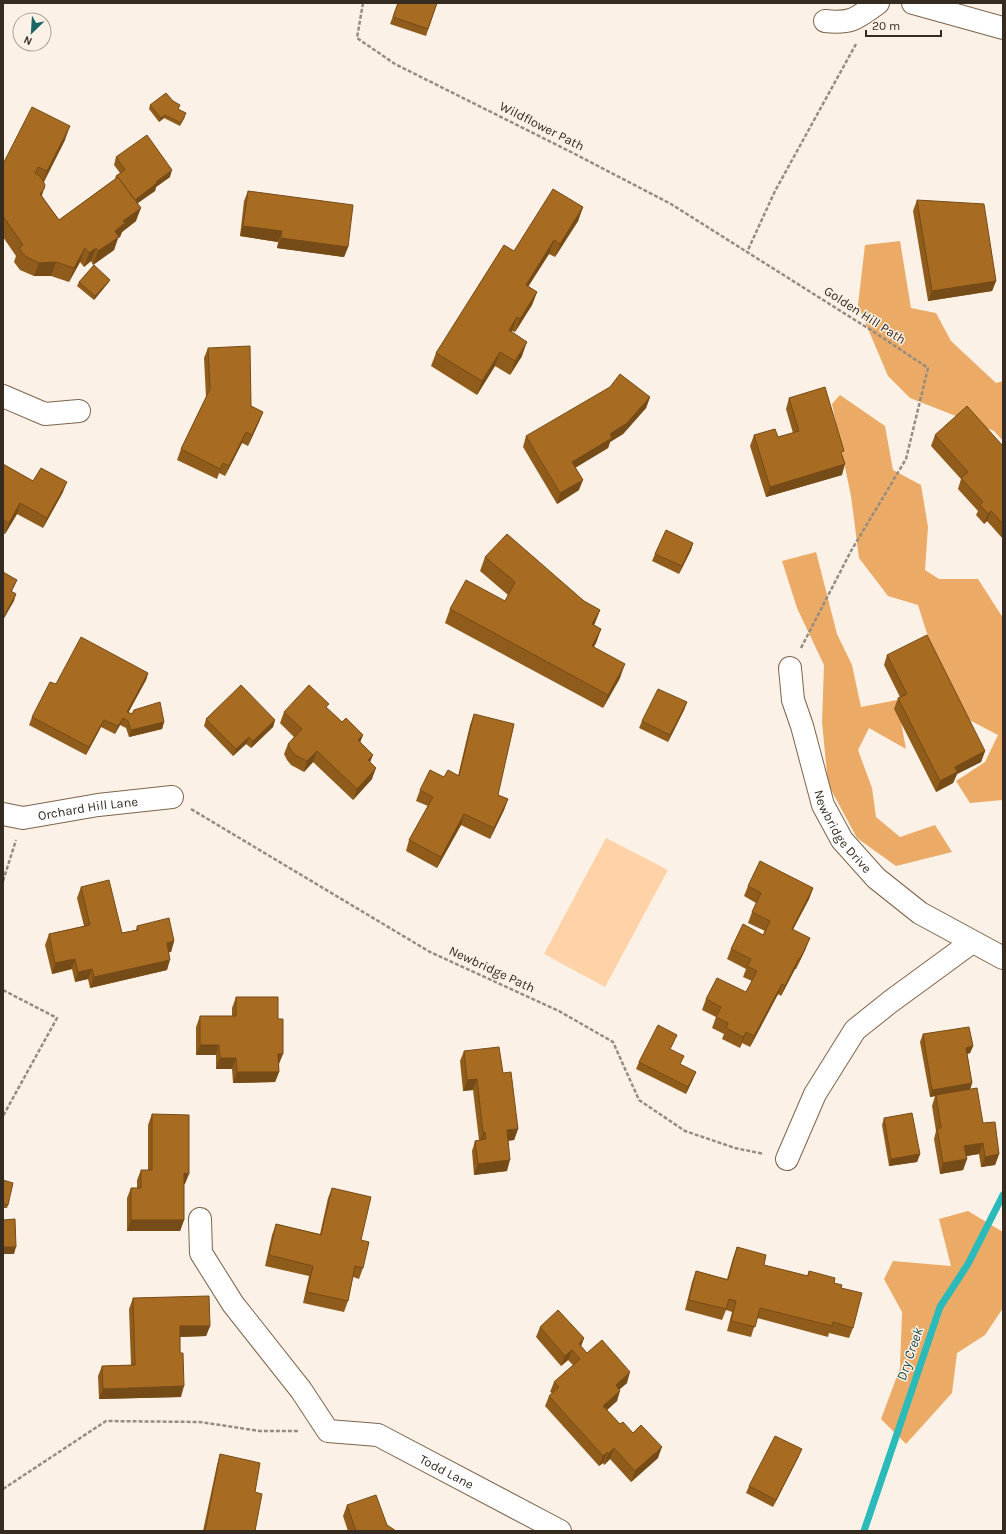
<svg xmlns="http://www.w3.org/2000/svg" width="1006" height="1534" font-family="Karla,sans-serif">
	<rect width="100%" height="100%" fill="#fcf1e6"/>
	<!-- green -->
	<path fill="#ffd3a7" d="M606 838 668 870 605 987 544 954Z"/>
	<!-- forest -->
	<g fill="#ebab66">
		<path d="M900 241 911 308 936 313 951 341 996 383 1003 381V441L994 431 910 398 888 376 858 305 865 245Z"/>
		<path d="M840 395 885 426 893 470 921 485 928 527 925 570 939 579H978L1003 618V800L970 803 956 781 985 762 998 735 954 712 938 668 918 605 888 596 859 558 851 496 832 404Z"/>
		<path d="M816 552 837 634 852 665 861 707 897 700 906 749 869 728 858 750 872 788 876 817 900 837 935 825 952 852 896 866 857 838 828 784 822 722 824 665 797 608 782 561Z"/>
		<path d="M968 1211 1003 1232V1308L985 1335 957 1353 952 1393 906 1444 881 1419 900 1368 902 1312 884 1279 893 1261 951 1266 939 1219Z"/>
	</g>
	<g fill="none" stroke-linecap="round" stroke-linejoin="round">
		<!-- stream -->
		<path stroke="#2bbaba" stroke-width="7" d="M864 1531 940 1307 968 1264 1003 1195"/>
		<!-- minor casing -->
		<g stroke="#7d654c" stroke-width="24">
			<g id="minor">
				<path d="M913 3 1003 28"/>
				<path d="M825 21C852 24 857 18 878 3"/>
				<path d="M3 396 45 414 79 411"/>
				<path id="s1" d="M790 668 793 700 802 726 823 805 842 840 876 878 920 913 1003 958"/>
				<path id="s2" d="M3 814 23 818 98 805 172 797"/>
				<path d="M787 1159 815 1094 855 1030 890 1002 972 942"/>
				<path id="s3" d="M200 1219 201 1253 233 1304 301 1390 328 1431 378 1435 560 1531"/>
			</g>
		</g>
		<!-- path -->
		<g stroke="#968c81" stroke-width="2.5" stroke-dasharray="4 2" stroke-linecap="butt">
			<path d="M363 3 357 38 395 64 573 153 671 204 747 252"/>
			<path d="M801 648 851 551 906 459 928 368 874 332 747 252 775 191 856 44"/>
			<path d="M191 809 430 952 559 1011 613 1042 639 1100 685 1131 735 1148 764 1154"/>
			<path d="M3 881 16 840"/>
			<path d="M3 990 57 1018 3 1116"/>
			<path d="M3 1489 106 1421 200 1422 260 1431H299"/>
		</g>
		<!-- minor -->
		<use href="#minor" stroke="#fff" stroke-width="22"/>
	</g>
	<!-- wall -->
	<g fill="#905c1c">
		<path d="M398 3H437L426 36 390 24Z"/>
		<path d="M150 105 178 109 185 117 180 126 164 118 159 122 149 109Z"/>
		<path d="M65 140 44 182 42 196 59 220 115 179 116 176 120 173 114 165 116 157 170 177 156 187 155 191 137 203 136 221 122 232 120 237 118 238 114 250 93 265 91 261 84 267 80 262 69 282 51 276H34L20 270 14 262 16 256 3 237V164Z"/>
		<path d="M248 191 348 247 344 257 277 248 278 242 240 236 244 201Z"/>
		<path d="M917 200 996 281 992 291 928 301 913 211Z"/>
		<path d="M583 207 578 221 555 257 549 254 528 286 537 292 532 305 515 332 512 331V332L522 356 510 375 495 366 477 395 431 366 436 353 514 251Z"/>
		<path d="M110 280 108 283 94 300 77 286 79 282Z"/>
		<path d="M208 348 251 406 263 412 259 422 248 446 242 443 225 476 219 473 217 479 177 460 181 449 206 397 204 358Z"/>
		<path d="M650 397 646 408 623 434 610 442 608 448 575 468 579 490 557 504 523 447 526 436Z"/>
		<path d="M789 398 843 456 842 475 766 497 750 446 754 435 778 437 793 433 786 409Z"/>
		<path d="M935 435 1003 446V539L987 521 984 524 976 515 978 511 958 489 961 479 931 446Z"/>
		<path d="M3 464 33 481 63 492 43 528 17 514 5 534 3 533Z"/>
		<path d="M693 543 691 550 679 574 652 561 655 554Z"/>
		<path d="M485 557 584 601 600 610 594 625 601 629 596 643 593 647 620 678 603 708 445 623 450 609 505 601 508 595 480 571Z"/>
		<path d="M887 655 985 751 981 762 957 774 953 783 936 792 894 709 898 698 900 697 884 665Z"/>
		<path d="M148 673 146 680 128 712 132 714 164 722 162 729 129 737 126 728 120 725 115 734 101 727 86 755 29 725 32 717 56 684Z"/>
		<path d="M687 702 684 710 668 742 639 728 642 721Z"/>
		<path d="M327 709 342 722 363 735 360 742 370 763 372 779 353 800 313 762 304 772 291 765 287 760 284 754 288 744 294 737 280 723 284 712Z"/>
		<path d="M474 714 498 795 508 799 504 810 490 839 461 825 437 868 406 851 409 840 428 806 416 801 420 790 444 777 458 776 470 725Z"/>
		<path d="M206 719 275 720 273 727 251 748 246 744 233 756 204 726Z"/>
		<path d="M748 886 813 888 809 899 793 929 806 948 796 969H795L781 996 778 994 750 1047 742 1043 740 1048 722 1039 724 1034 712 1028 716 1017 702 1010 706 999 746 992 752 981 743 977 746 969 727 959 731 949 763 935 765 931 748 923 752 912 756 903 744 896Z"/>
		<path d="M81 887 122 933 136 930 137 926 174 941 171 952H169L167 970 90 988 88 979 75 982 72 969 52 974 45 945 49 934 84 926 77 898Z"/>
		<path d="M236 997 279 1064V1072L275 1082 233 1083 232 1069H216V1055H196V1027L200 1016H232V1008Z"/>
		<path d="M923 1034 973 1046 970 1053 967 1054 972 1083 970 1089 983 1123 999 1154 995 1165 981 1167 979 1154 966 1156 967 1159 963 1170 940 1174 934 1139 936 1131 932 1106 935 1096 930 1097 920 1042Z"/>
		<path d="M674 1042 670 1049 681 1065 696 1072 693 1079 686 1094 636 1069 639 1062Z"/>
		<path d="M464 1051 503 1073 518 1129 514 1140 508 1141 507 1171 474 1175 472 1151 475 1141 479 1140 473 1090 463 1091 460 1061Z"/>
		<path d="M152 1114 185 1184H184V1220L180 1231H127V1198L131 1188H137V1180L141 1170H148V1125Z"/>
		<path d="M884 1118 920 1154 917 1162 889 1166 882 1125Z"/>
		<path d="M3 1180 8 1205 7 1208H3Z"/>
		<path d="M332 1188 361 1240 363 1268 359 1279 353 1277 348 1301 344 1312 303 1303 309 1276 265 1266 272 1235 276 1224 320 1234 328 1198Z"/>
		<path d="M737 1247 764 1265 807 1276 809 1271 834 1283 841 1288 853 1328 849 1338 829 1333 828 1337 757 1318 751 1337 727 1331 732 1312 726 1310 722 1320 685 1310 692 1282 696 1271 727 1279 733 1258Z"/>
		<path d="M133 1298 210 1326 206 1336 180 1337 181 1397 99 1399 98 1376 102 1366 131 1365 129 1309Z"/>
		<path d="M540 1327 584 1338 581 1346 587 1353 627 1383 619 1389 617 1401 607 1410 620 1424 633 1433 658 1458 631 1482 610 1459 604 1465 603 1463 599 1466 545 1406 549 1396 552 1393 550 1392 554 1382 573 1365 568 1360 561 1366 536 1337Z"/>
		<path d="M220 1454 255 1492V1531H203L217 1465Z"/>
		<path d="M799 1456 773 1507 746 1493 749 1486Z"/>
		<path d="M347 1505 387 1525 396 1531H348L343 1516Z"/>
	</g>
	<!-- shaded-wall -->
	<g fill="#754b17">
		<path d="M165 115 164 118 159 122 161 118Z"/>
		<path d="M70 126 65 140 42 185 47 171Z"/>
		<path d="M172 170 170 177 156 187 155 191 131 208 134 201 156 182Z"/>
		<path d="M44 189 39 203 40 194Z"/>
		<path d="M583 207 578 221 555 257 560 244Z"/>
		<path d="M141 208 136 221 122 232 120 237 118 238 114 250 93 265 98 251 115 231 123 221Z"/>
		<path d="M243 226 282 231 278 242 240 236Z"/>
		<path d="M281 238 348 247 344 257 277 248Z"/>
		<path d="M554 240 549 254 521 298 526 285Z"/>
		<path d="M85 248 80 262 69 282 74 268Z"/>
		<path d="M96 248 91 261 84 267 89 253Z"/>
		<path d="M56 262 51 276H34L39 263Z"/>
		<path d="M110 280 108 283 94 300 95 296Z"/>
		<path d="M996 281 992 291 928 301 932 291Z"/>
		<path d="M537 292 532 305 515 332 520 319Z"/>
		<path d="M517 317 512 331 504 344 509 330Z"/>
		<path d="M527 342 522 356 510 375 515 361Z"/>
		<path d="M500 352 495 366 477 395 482 381Z"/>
		<path d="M650 397 646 408 623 434 610 442 608 448 568 472 572 462 610 434Z"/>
		<path d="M263 412 259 422 248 446 252 435Z"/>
		<path d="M246 432 242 443 225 476 229 466Z"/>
		<path d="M223 463 219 473 217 479 220 469Z"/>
		<path d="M845 464 842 475 766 497 770 487Z"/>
		<path d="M583 480 579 490 557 504 560 493Z"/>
		<path d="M67 482 63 492 43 528 47 518Z"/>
		<path d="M20 503 17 514 5 534 9 523Z"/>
		<path d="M991 511 987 521 984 524 988 514Z"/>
		<path d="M693 543 691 550 679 574 682 566Z"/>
		<path d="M17 580 14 587 8 598 11 591Z"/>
		<path d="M16 594 14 601 3 620V618Z"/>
		<path d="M600 610 595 623 587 638 592 624Z"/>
		<path d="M601 629 596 643 587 660 592 646Z"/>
		<path d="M625 664 620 678 603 708 608 695Z"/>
		<path d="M148 673 146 680 125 719 127 712Z"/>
		<path d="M687 702 684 710 668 742 670 735Z"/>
		<path d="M123 718 120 725 115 734 118 726Z"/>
		<path d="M104 720 101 727 86 755 89 747Z"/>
		<path d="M275 720 273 727 251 748 253 741Z"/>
		<path d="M164 722 162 729 129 737 131 730Z"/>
		<path d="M363 735 359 745 358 740Z"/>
		<path d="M249 737 246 744 233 756 236 749Z"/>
		<path d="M317 751 313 762 304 772 307 761Z"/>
		<path d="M985 751 981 762 957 774 953 783 936 792 940 781 955 767Z"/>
		<path d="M373 755 369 765 368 760Z"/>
		<path d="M376 768 372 779 353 800 357 789Z"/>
		<path d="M508 799 504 810 490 839 494 828Z"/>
		<path d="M464 814 461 825 437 868 441 857Z"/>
		<path d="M813 888 809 899 788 939 792 929Z"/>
		<path d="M810 938 806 948 796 969 800 959Z"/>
		<path d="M174 941 171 952 163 953 167 943Z"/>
		<path d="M799 958 795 969 781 996 785 986Z"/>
		<path d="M75 959 72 969 52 974 55 963Z"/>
		<path d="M170 960 167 970 90 988 94 977Z"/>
		<path d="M92 969 88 979 75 982 78 972Z"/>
		<path d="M782 984 778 994 750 1047 754 1036Z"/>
		<path d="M746 1032 742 1043 740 1048 743 1037Z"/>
		<path d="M200 1045H219L216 1055H196Z"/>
		<path d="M973 1046 970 1053 963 1055 966 1048Z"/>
		<path d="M278 1054H283L279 1064H275Z"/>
		<path d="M220 1058H236L232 1069H216Z"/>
		<path d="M237 1072H279L275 1082 233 1083Z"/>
		<path d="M696 1072 693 1079 686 1094 688 1087Z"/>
		<path d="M477 1079 473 1090 463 1091 467 1080Z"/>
		<path d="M972 1083 970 1090 930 1097 932 1090Z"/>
		<path d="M518 1129 514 1140 503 1141 507 1130Z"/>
		<path d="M485 1132 482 1143H480L483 1133Z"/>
		<path d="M983 1143 979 1154 961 1157 964 1146Z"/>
		<path d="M920 1154 917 1162 889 1166 891 1159Z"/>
		<path d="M999 1154 995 1165 981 1167 985 1157Z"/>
		<path d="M967 1159 963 1170 940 1174 943 1163Z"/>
		<path d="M510 1160 507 1171 474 1175 478 1164Z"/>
		<path d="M184 1173 189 1174 185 1184H180Z"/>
		<path d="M131 1220H184L180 1231H127Z"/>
		<path d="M3 1247H16L14 1254H3Z"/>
		<path d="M180 1326H210L206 1336 176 1337Z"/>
		<path d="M584 1338 580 1349 575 1354 579 1344Z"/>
		<path d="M572 1350 568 1360 561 1366 565 1356Z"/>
		<path d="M630 1372 627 1383 612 1396 616 1385Z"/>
		<path d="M184 1386 181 1397 99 1399 103 1389Z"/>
		<path d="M620 1391 617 1401 599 1417 603 1406Z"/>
		<path d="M662 1447 658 1458 631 1482 635 1471Z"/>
		<path d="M614 1448 610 1459 604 1465 608 1454Z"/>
		<path d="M802 1449 799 1456 773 1507 776 1500Z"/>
		<path d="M607 1452 603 1463 599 1466 603 1456Z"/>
	</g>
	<!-- building -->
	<g fill="#a76b21" stroke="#754b17">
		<path d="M398 3H437L428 29 393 17Z"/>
		<path d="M166 93 173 101 180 105 178 109 186 113 181 123 165 115 161 118 150 105Z"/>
		<path d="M32 107 70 126 47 171 38 167 35 173 41 177 45 185 44 189 40 194 59 220 118 177 141 208 123 221 125 223 115 231 119 237 98 251 96 248 89 253 85 248 74 268 56 262 39 263 25 256 19 248 23 245 3 216V164Z"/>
		<path d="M147 135 172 170 156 182 157 183 135 200 118 177 117 178 116 176 125 170 116 157Z"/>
		<path d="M553 189 583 207 560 244 554 240 526 285 537 292 520 319 517 317 509 330 527 342 515 361 500 352 482 381 436 353 504 245 514 251Z"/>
		<path d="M248 191 353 205 348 247 281 238 282 231 243 226Z"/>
		<path d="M917 200 984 204 996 281 932 291Z"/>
		<path d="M94 265 110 280 95 296 79 282Z"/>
		<path d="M250 346 251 406 263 412 252 435 246 432 229 466 223 463 220 469 181 449 210 389 208 348Z"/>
		<path d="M620 374 650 397 627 423 610 434 612 438 572 462 583 480 560 493 526 436 610 387Z"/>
		<path d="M825 387 844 451 841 452 845 464 770 487 754 435 775 429 778 437 799 431 789 398Z"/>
		<path d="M967 406 1003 446V524L991 511 988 514 980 505 983 502 961 478 968 472 935 435Z"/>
		<path d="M3 464 33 481 41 468 67 482 47 518 20 503 9 523 3 520Z"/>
		<path d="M666 530 693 543 682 566 655 554Z"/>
		<path d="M507 534 584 601 600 610 592 624 601 629 592 646 625 664 608 695 450 609 466 580 505 601 515 582 485 557Z"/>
		<path d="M3 572 17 580 11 591 16 594 3 618Z"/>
		<path d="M927 635 985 751 955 767 957 772 940 781 898 698 907 694 887 655Z"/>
		<path d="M81 637 148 673 127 712 132 714 134 710 160 702 164 722 131 730 128 721 123 718 118 726 104 720 89 747 32 717 50 682 56 684Z"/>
		<path d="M241 685 275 720 253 741 249 737 236 749 206 719Z"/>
		<path d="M309 685 329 704 326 707 342 722 346 718 363 735 358 740 373 755 368 760 376 768 357 789 317 751 307 761 295 755 291 750 288 744 302 729 284 712Z"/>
		<path d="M658 689 687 702 670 735 642 721Z"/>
		<path d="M474 714 514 724 498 795 508 799 494 828 464 814 441 857 409 840 433 797 420 790 430 770 444 777 448 770 459 776Z"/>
		<path d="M760 861 813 888 792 929 810 938 800 959 799 958 785 986 782 984 754 1036 746 1032 743 1037 726 1028 728 1023 716 1017 721 1007 706 999 717 978 746 992 757 971 747 966 751 959 731 949 743 924 763 935 770 921 752 912 761 893 748 886Z"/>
		<path d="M109 880 122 933 138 930 137 926 169 918 174 941 167 943 170 960 94 977 92 969 78 972 75 959 55 963 49 934 90 925 81 887Z"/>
		<path d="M236 997H278V1019H283V1054H278L279 1072H237L236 1058H220L219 1045H200V1016H236Z"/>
		<path d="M658 1025 677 1035 670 1049 684 1056 680 1064 696 1072 688 1087 639 1062Z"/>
		<path d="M969 1027 973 1046 966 1048 972 1083 932 1090 923 1034Z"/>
		<path d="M499 1047 503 1073 511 1072 518 1129 507 1130 510 1160 478 1164 475 1141 486 1139 485 1132 483 1133 477 1079 467 1080 464 1051Z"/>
		<path d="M977 1088 983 1123 995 1122 999 1154 985 1157 983 1143 964 1146 967 1159 943 1163 937 1128H941L936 1095Z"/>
		<path d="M912 1113 920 1154 891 1159 884 1118Z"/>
		<path d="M152 1114 189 1115V1174L184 1173V1220H131V1188H141V1170H152Z"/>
		<path d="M3 1180 13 1183 8 1205 3 1204Z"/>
		<path d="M332 1188 371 1197 361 1240 369 1242 363 1268 355 1266 348 1301 307 1292 313 1266 269 1255 276 1224 321 1235Z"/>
		<path d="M15 1219 16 1247H3V1220Z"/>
		<path d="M737 1247 766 1255 764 1265 808 1276 809 1271 835 1278 834 1283 842 1285 841 1288 862 1293 853 1328 833 1322 832 1326 760 1308 755 1327 731 1321 736 1301 729 1299 726 1309 689 1300 696 1271 728 1280Z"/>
		<path d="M209 1296 210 1326H180V1353H183L184 1386 103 1389 102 1366 135 1365 133 1298Z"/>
		<path d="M558 1310 584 1338 579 1344 587 1353 602 1340 630 1372 616 1385 620 1391 603 1406 620 1424 623 1422 633 1433 641 1425 662 1447 635 1471 614 1448 608 1454 607 1452 603 1456 549 1396 559 1387 554 1382 580 1359 572 1350 565 1356 540 1327Z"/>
		<path d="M775 1436 802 1449 776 1500 749 1486Z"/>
		<path d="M220 1454 260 1463 255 1492 262 1494 255 1531H205Z"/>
		<path d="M376 1495 387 1525 396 1531H356L347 1505Z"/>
	</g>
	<g text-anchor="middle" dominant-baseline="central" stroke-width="3" stroke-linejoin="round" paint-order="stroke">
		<!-- street labels -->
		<g font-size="13" fill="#352b20" stroke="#fcf1e6">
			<text transform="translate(542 126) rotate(27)">Wildflower Path</text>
			<text transform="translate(865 315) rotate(33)">Golden Hill Path</text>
			<text stroke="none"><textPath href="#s2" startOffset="86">Orchard Hill Lane</textPath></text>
			<text stroke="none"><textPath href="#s1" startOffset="174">Newbridge Drive</textPath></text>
			<text transform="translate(492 969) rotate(25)">Newbridge Path</text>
			<text stroke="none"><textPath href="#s3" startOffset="381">Todd Lane</textPath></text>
		</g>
		<!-- water labels -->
		<g font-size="14" font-style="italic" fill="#0d4948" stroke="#fcf1e6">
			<text transform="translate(910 1354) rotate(-71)">Dry Creek</text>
		</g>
	</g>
	<!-- border -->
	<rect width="1006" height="1534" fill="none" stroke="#352b20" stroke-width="8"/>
	<!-- north arrow -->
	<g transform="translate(32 32) rotate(205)"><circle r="19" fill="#fcf1e6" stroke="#aca297"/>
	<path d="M0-3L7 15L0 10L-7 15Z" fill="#196767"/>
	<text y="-6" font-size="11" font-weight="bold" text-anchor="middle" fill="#352b20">N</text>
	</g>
	<!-- scale -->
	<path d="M866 30v6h75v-6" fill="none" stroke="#352b20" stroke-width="2"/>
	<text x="872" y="30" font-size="12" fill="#352b20" stroke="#fcf1e6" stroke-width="3" paint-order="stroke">20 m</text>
</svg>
